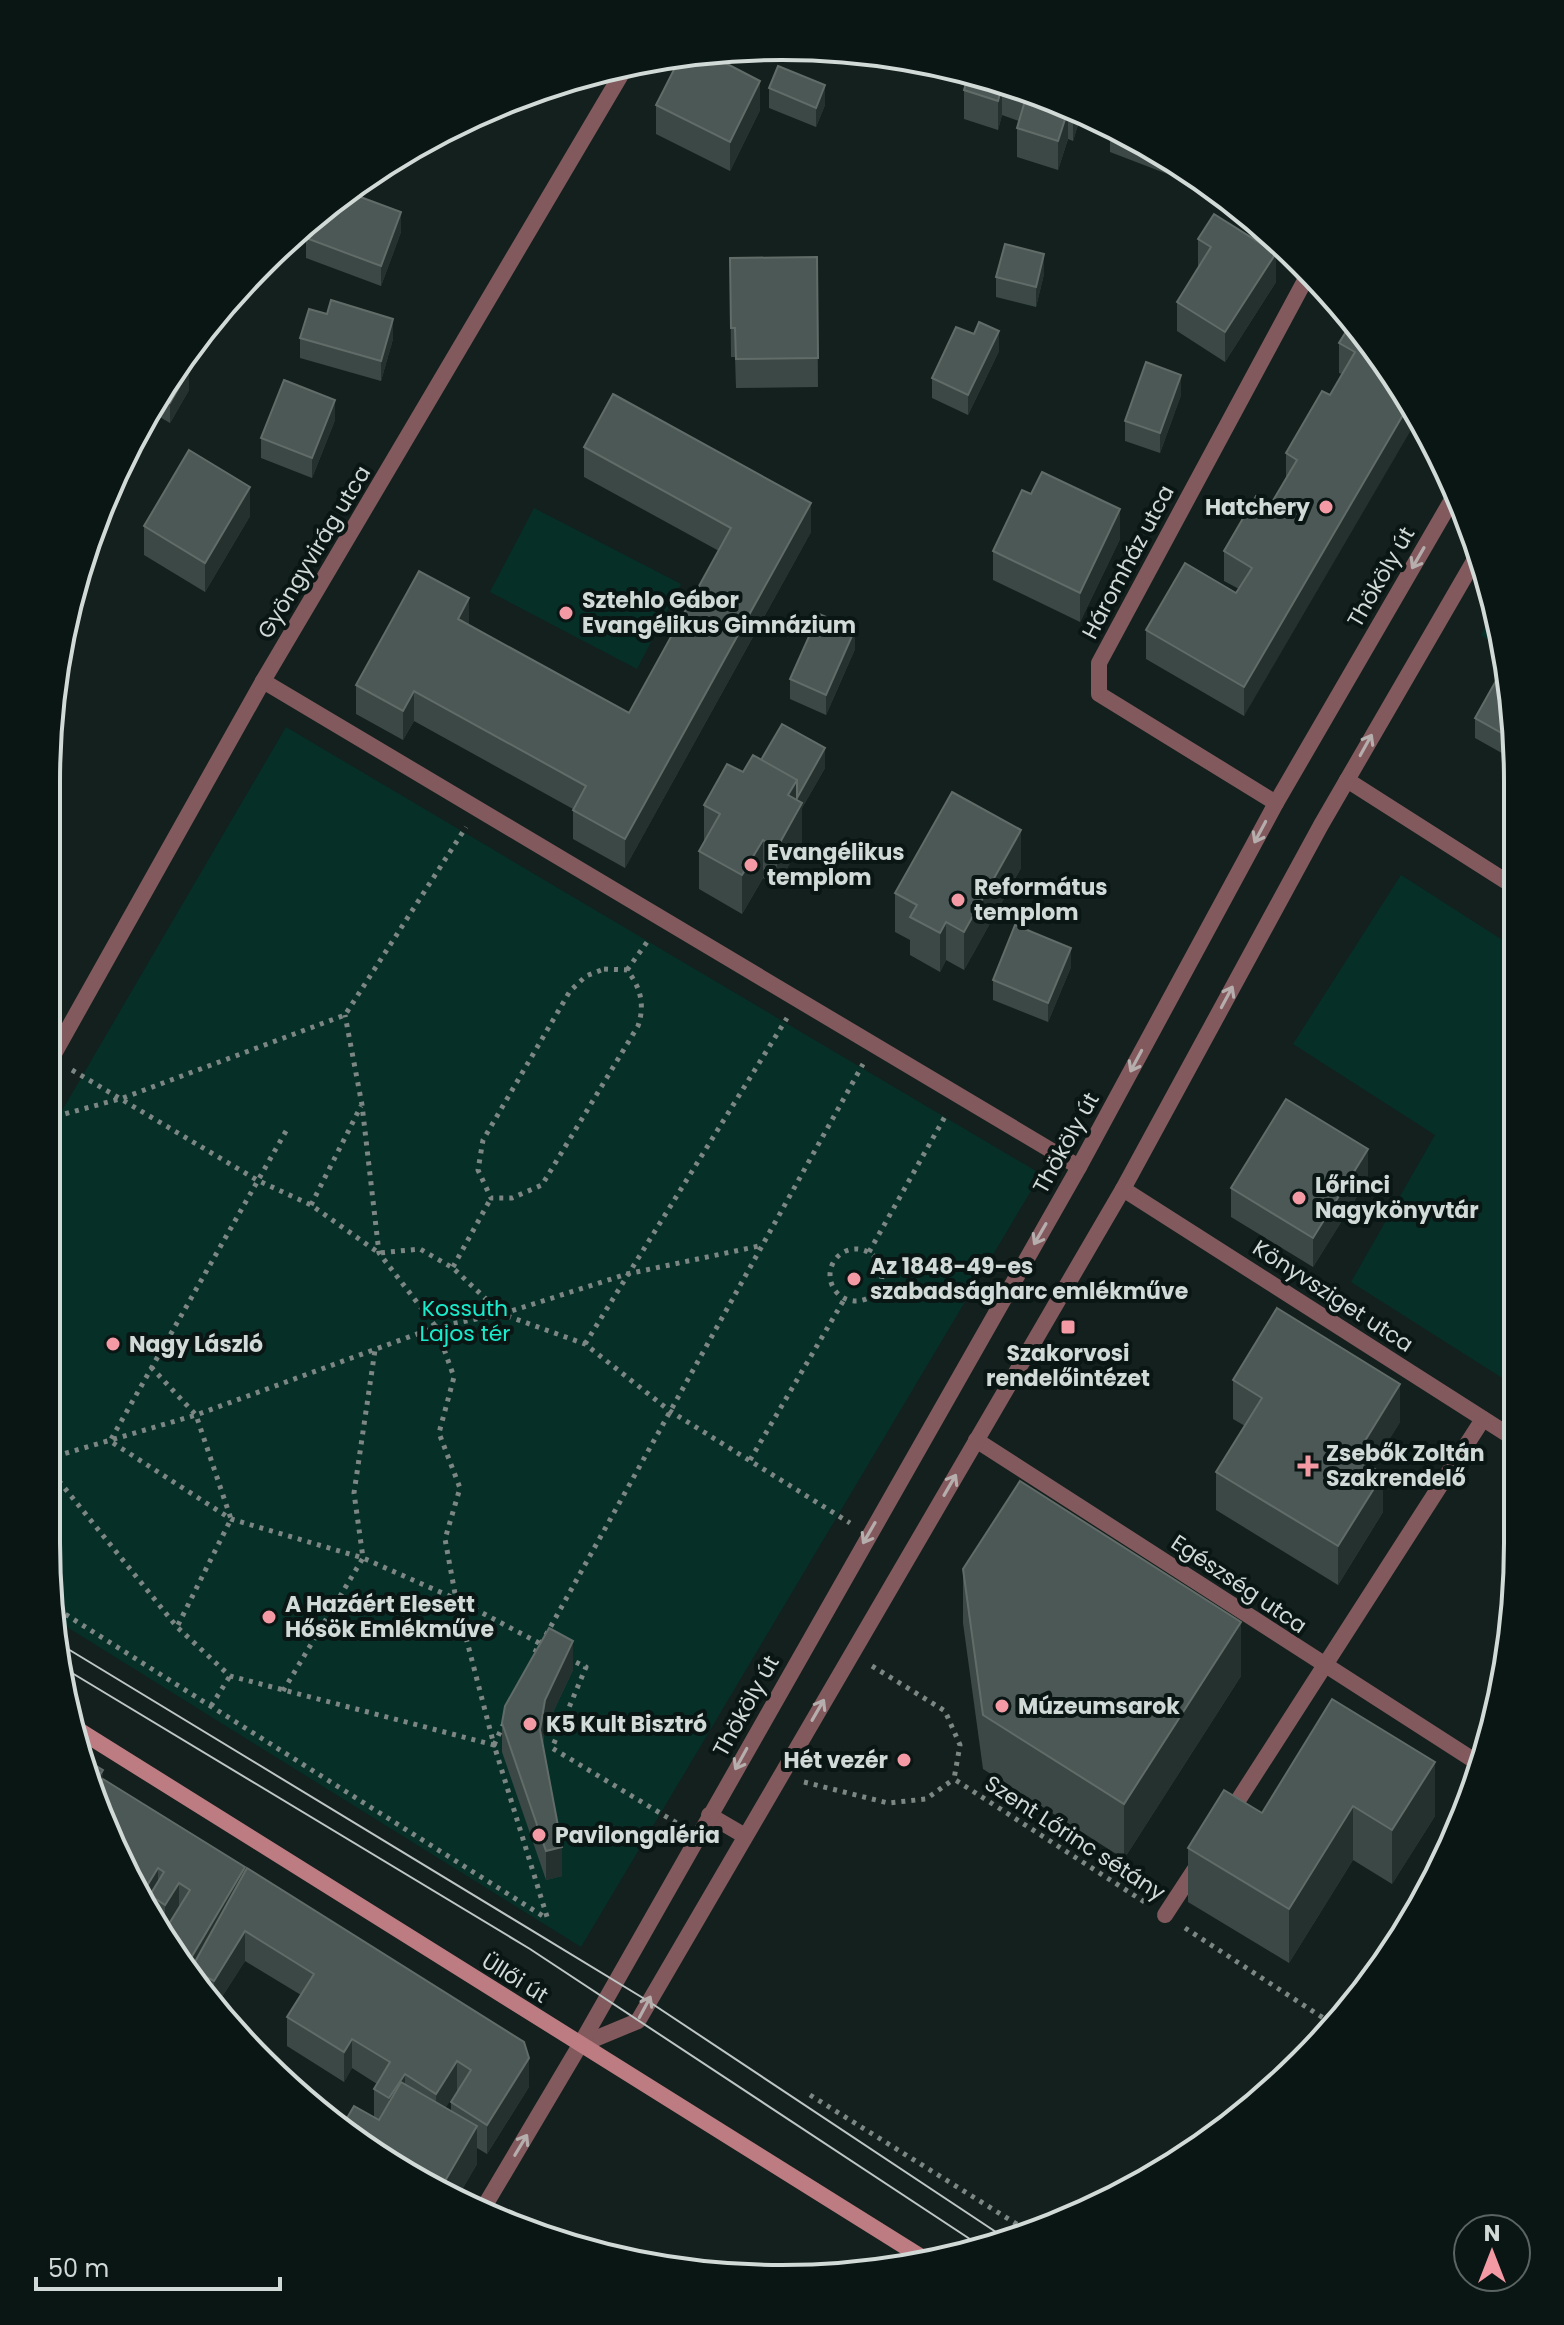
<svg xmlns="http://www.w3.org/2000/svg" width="1564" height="2325" font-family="Poppins,sans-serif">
	<rect width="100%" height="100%" fill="#13201d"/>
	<!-- green -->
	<g fill="#062f28">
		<path d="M534 508 681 584 637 669 490 592Z"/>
		<path d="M1495 610 1505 651 1481 635Z"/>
		<path d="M286 727 1041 1174 581 1947 59 1622 46 1543V1138Z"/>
		<path d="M1401 875 1518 950V1388L1351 1282 1435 1135 1293 1044Z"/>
	</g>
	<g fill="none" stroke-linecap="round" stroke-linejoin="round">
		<!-- path -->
		<g stroke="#7c8683" stroke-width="5" stroke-dasharray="4 6" stroke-linecap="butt">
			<path d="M604 969 627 970C641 988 645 1005 638 1026L542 1185 512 1198H491L478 1170 483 1140 570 991 586 976Z"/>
			<path d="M627 970 650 938"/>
			<path d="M72 1070 257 1180 311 1205 379 1253 420 1249 453 1268 502 1314 585 1344 670 1411 850 1523"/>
			<path d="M46 1119 123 1098 345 1015 466 827"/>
			<path d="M286 1131 110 1441 231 1519 363 1558 456 1599 539 1643 534 1655"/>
			<path d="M311 1205 361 1106"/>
			<circle cx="856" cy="1275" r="26"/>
			<path d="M869 1252 947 1113"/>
			<path d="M453 1267 491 1198"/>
			<path d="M585 1344 787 1018"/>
			<path d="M151 1367 196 1415 231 1519 177 1627"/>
			<path d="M46 1459 196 1415 436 1327 502 1314 627 1274 759 1246"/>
			<path d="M750 1460 845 1298"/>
			<path d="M46 1465 177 1627 230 1676 494 1745 456 1599 445 1539 460 1488 439 1433 454 1377 436 1327 379 1253 362 1105 345 1015"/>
			<path d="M57 1609 546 1918"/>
			<path d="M541 1644 863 1064"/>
			<path d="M567 1658 586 1667 552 1748 680 1825"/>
			<path d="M872 1666 945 1711 960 1745 954 1779 1146 1903"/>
			<path d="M283 1691 363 1558 354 1493 375 1350"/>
			<path d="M211 1706 230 1676"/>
			<path d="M504 1723 494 1745 548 1920"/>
			<path d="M804 1782 888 1803 926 1799 954 1779"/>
			<path d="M1185 1928 1331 2023"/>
			<path d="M810 2095 1023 2228"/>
		</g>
		<!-- service -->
		<g stroke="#82595d" stroke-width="16">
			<path d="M1347 780 1518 889"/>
			<path d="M1228 1816 1483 1419"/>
			<path d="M1165 1915 1199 1863"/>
		</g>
		<!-- minor -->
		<g stroke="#82595d" stroke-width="16">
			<path d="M263 681 1079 1167"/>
			<path d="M1276 803 1099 694V663L1310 271"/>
			<path d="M46 1068 263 681 628 63"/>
			<path d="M1123 1189 1518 1441"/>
			<path d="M976 1440 1478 1763"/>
			<path d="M709 1815 745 1836"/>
			<path d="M580 2045 638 2021 1123 1189 1321 825 1478 554"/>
			<path d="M481 2212 580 2045 1079 1167 1276 803 1457 491"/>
		</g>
		<!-- secondary -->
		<path stroke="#bd7b82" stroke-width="16" d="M77 1729 931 2263"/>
		<!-- tram -->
		<g stroke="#bdc6c4" stroke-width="2">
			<path d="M63 1646 648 2001 1002 2236"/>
			<path d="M67 1670 530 1949 979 2245"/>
		</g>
	</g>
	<!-- wall -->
	<g fill="#3b4845" fill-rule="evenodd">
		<path d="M905 58 925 60 945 66 943 71Z"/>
		<path d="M969 73 1082 112 1073 141 1068 139 1058 170 1017 157V128L1019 121 1002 115 998 130 964 119V90Z"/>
		<path d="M769 88 825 105 816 127 769 108Z"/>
		<path d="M656 105 760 110 730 171 656 134Z"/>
		<path d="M1112 128 1175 162 1170 175 1110 152V132Z"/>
		<path d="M1214 189 1235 206 1214 199Z"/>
		<path d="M401 232 381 286 306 258V238Z"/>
		<path d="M1198 239 1276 282 1225 362 1177 331V302L1198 268Z"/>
		<path d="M817 257 818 387 736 388 735 357H731L730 258Z"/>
		<path d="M1044 274 1036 307 996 297V277Z"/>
		<path d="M300 338 393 339 381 381 300 358Z"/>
		<path d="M1339 343 1394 373 1244 716 1146 659V630L1236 593 1239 589 1224 581V551L1271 504 1286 480V453L1330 395 1342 374 1339 373Z"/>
		<path d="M999 351 968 415 932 398V378Z"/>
		<path d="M193 357V360L187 369 189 390 170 423 153 413Z"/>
		<path d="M1181 395 1160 453 1125 441V421Z"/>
		<path d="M335 420 312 478 261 458V438Z"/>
		<path d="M584 447 811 532 625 868 573 839V809L414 721 403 740 356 714V685L469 625 629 713 719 551 584 477Z"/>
		<path d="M1031 494 1120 539 1080 622 993 580V551Z"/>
		<path d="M250 516 205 592 144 555V526Z"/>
		<path d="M855 649 826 715 790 699V679Z"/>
		<path d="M1506 663 1516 761 1475 738V718Z"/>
		<path d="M761 760 825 768 802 808V842L777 886 763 878 742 914 699 889V851L704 843V805L743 772Z"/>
		<path d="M1021 868 964 970 946 960 940 972 910 955V940L895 932V893Z"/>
		<path d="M1071 967 1048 1022 993 1000V980Z"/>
		<path d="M1368 1179 1313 1267 1231 1217V1188Z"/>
		<path d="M1233 1380 1400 1422 1372 1467 1383 1512 1338 1585 1216 1510V1472L1245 1426 1233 1419Z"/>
		<path d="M963 1569 1241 1676 1124 1859 983 1769 963 1623Z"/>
		<path d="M573 1670 545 1729 543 1744 562 1876 546 1880 502 1752V1723Z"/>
		<path d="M1332 1699 1435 1816 1392 1884 1353 1860 1289 1963 1188 1902V1848L1262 1813Z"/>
		<path d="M85 1779H103L245 1873 529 2087 487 2154 477 2148V2164L457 2198 340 2130 374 2117V2089L377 2084 352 2068 344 2082 287 2046V2017L301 1995 245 1961 218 2003 170 1952 163 1933 160 1931ZM457 2090 458 2091 451 2102V2111L445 2108Z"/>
	</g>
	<!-- shaded-wall -->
	<g fill="#24312e">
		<path d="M760 81V110L730 171V142Z"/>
		<path d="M825 85V105L816 127V108Z"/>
		<path d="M1002 86V115L998 130V101Z"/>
		<path d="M1074 108 1082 112 1073 141V111Z"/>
		<path d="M1068 110V139L1058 170V141Z"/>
		<path d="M1170 159 1175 162 1170 175Z"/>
		<path d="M401 212V232L381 286V266Z"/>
		<path d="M1276 253V282L1225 362V332Z"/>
		<path d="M1044 254V274L1036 307V287Z"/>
		<path d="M393 319V339L381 381V361Z"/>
		<path d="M999 331V351L968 415V395Z"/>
		<path d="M193 357V360L179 384V377Z"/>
		<path d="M189 370V390L170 423V403Z"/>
		<path d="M1181 375V395L1160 453V433Z"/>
		<path d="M335 400V420L312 478V458Z"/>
		<path d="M1410 403 1418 418 1244 716V687Z"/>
		<path d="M250 487V516L205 592V563Z"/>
		<path d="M811 503V532L625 868V839Z"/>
		<path d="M1120 509V539L1080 622V593Z"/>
		<path d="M469 598V628L458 619Z"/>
		<path d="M855 629V649L826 715V695Z"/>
		<path d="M414 691V721L403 740V711Z"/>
		<path d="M825 748V768L802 808V842L777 886V848L788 795 797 780Z"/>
		<path d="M1021 830V868L964 970V932Z"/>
		<path d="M763 840V878L742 914V875Z"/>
		<path d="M946 922V960L940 972V933Z"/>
		<path d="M1071 948V967L1048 1022V1003Z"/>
		<path d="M1368 1149V1179L1313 1267V1238Z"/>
		<path d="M1400 1384V1422L1355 1495V1457Z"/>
		<path d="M1383 1474V1512L1338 1585V1546Z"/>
		<path d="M1241 1622V1676L1124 1859V1804Z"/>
		<path d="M573 1641V1670L545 1729 540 1759V1730L545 1700Z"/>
		<path d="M1435 1762V1816L1392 1884V1830Z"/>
		<path d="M103 1770V1809L101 1812 90 1790Z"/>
		<path d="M1353 1806V1860L1289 1963V1909Z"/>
		<path d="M562 1847V1876L546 1880V1851Z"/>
		<path d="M245 1867V1897L191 1969V1974L185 1968Z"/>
		<path d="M158 1868V1897L150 1895V1911L142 1894Z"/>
		<path d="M179 1883V1913L165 1934V1905Z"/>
		<path d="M245 1931V1961L218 2003 214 1999V1981Z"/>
		<path d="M352 2039V2068L344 2082V2052Z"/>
		<path d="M529 2058V2087L487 2154V2125Z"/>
		<path d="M457 2061V2090L436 2123V2094Z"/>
		<path d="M405 2074V2103L389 2128V2098Z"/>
		<path d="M477 2126V2164L457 2198 441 2188Z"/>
	</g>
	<!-- building -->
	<g fill="#4c5855" stroke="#616c69" stroke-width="2">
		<path d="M706 53 760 81 730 142 656 105 681 56Z"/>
		<path d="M778 66 825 85 816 108 769 88Z"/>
		<path d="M969 73 1063 102 1074 108 1073 111 1068 110 1058 141 1017 128 1027 94 1002 86 998 101 964 90Z"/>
		<path d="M1112 128 1144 145 1110 132Z"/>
		<path d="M347 192 401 212 381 266 306 238 312 220Z"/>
		<path d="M1214 214 1276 253 1225 332 1177 302 1211 247 1198 239Z"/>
		<path d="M1005 244 1044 254 1036 287 996 277Z"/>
		<path d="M817 257 818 358 736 359 735 328H731L730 258Z"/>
		<path d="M331 300 393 319 381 361 300 338 309 309 327 314Z"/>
		<path d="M979 322 999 331 968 395 932 378 956 327 974 334Z"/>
		<path d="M1352 322 1394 373 1410 403 1244 687 1146 630 1185 563 1236 593 1252 568 1224 551 1256 496 1271 504 1297 460 1286 453 1322 391 1330 395 1355 352 1339 343Z"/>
		<path d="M1146 362 1181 375 1160 433 1125 421Z"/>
		<path d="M185 368 189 370 170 403 163 399Z"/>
		<path d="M284 380 335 400 312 458 261 438Z"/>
		<path d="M613 394 811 503 625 839 573 810 586 786 414 691 403 711 356 685 419 571 469 598 458 619 629 713 731 528 584 447Z"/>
		<path d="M189 450 250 487 205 563 144 526Z"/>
		<path d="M1042 472 1120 509 1080 593 993 551 1022 490 1031 494Z"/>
		<path d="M819 614 855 629 826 695 790 679Z"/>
		<path d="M1506 663 1514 740 1475 718Z"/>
		<path d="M782 724 825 748 797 798V780L761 760Z"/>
		<path d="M753 755 797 780 788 795 802 803 777 848 763 840 742 875 699 851 720 814 704 805 727 764 743 772Z"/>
		<path d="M952 792 1021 830 964 932 946 922 940 933 910 917 917 905 895 893Z"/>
		<path d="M1015 925 1071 948 1048 1003 993 980Z"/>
		<path d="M1286 1099 1368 1149 1313 1238 1231 1188Z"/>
		<path d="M1277 1308 1400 1384 1355 1457 1383 1474 1338 1546 1216 1472 1262 1398 1233 1380Z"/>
		<path d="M1020 1481 1241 1622 1124 1804 983 1715 963 1569Z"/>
		<path d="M549 1628 573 1641 545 1700 540 1730 562 1847 546 1851 502 1723 505 1706Z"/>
		<path d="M1332 1699 1435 1762 1392 1830 1353 1806 1289 1909 1188 1848 1224 1790 1262 1813Z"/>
		<path d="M81 1757 103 1770 90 1790 85 1779Z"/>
		<path d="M103 1779 245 1867 185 1968 170 1952 162 1935 190 1890 179 1883 165 1905 150 1895 164 1872 158 1868 142 1894 93 1795Z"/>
		<path d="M247 1868 524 2042 529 2058 487 2125 451 2102 471 2070 457 2061 436 2094 405 2074 389 2098 374 2089 390 2062 352 2039 344 2052 287 2017 314 1974 245 1931 214 1981 191 1969Z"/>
		<path d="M401 2082 477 2126 441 2188 340 2130 354 2106 379 2120Z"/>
	</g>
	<!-- one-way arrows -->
	<defs><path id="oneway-shaft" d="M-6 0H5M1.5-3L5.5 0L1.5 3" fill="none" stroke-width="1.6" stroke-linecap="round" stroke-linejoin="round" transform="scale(2)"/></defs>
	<g stroke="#b6adad">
		<use href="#oneway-shaft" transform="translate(1418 558) rotate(120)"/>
		<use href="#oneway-shaft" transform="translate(1366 745) rotate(-61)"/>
		<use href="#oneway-shaft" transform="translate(1260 832) rotate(118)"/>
		<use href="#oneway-shaft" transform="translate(1227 997) rotate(-62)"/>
		<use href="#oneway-shaft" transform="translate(1136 1061) rotate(118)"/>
		<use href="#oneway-shaft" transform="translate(1040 1234) rotate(120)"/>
		<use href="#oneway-shaft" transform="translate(950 1485) rotate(-60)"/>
		<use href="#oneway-shaft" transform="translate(869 1533) rotate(120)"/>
		<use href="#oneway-shaft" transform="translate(818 1710) rotate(-60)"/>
		<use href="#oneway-shaft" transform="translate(741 1759) rotate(119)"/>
		<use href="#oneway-shaft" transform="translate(645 2007) rotate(-62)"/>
		<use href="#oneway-shaft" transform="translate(521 2145) rotate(-59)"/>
	</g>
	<!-- markers -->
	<g fill="#f49aa5" stroke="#0a1614" stroke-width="3">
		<circle cx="1326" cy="507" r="8"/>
		<circle cx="566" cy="613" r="8"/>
		<circle cx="751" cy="865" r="8"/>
		<circle cx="958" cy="900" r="8"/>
		<circle cx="1299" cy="1198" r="8"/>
		<circle cx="854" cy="1279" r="8"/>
		<rect x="1060" y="1319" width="16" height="16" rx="4"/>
		<circle cx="113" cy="1344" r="8"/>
		<path d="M1304 1454h8v8h8v8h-8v8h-8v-8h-8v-8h8z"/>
		<circle cx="269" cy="1617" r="8"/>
		<circle cx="1002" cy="1706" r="8"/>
		<circle cx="530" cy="1724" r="8"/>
		<circle cx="904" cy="1760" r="8"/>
		<circle cx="539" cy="1835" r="8"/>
	</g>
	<g text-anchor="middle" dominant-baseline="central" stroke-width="8" stroke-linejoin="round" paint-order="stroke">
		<!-- poi labels -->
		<g font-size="22" font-weight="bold" fill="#d2dad8" stroke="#0a1614" text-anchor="start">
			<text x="1310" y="507" text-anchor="end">Hatchery</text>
			<text x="582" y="600">Sztehlo Gábor<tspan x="582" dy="25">Evangélikus Gimnázium</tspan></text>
			<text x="767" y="852">Evangélikus<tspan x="767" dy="25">templom</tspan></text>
			<text x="974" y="887">Református<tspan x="974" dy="25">templom</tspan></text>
			<text x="1315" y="1185">Lőrinci<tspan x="1315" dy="25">Nagykönyvtár</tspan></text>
			<text x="870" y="1266">Az 1848-49-es<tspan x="870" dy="25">szabadságharc emlékműve</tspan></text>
			<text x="129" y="1344">Nagy László</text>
			<text x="1068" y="1353" text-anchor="middle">Szakorvosi<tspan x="1068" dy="25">rendelőintézet</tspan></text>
			<text x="1326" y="1453">Zsebők Zoltán<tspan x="1326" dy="25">Szakrendelő</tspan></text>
			<text x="285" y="1604">A Hazáért Elesett<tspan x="285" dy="25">Hősök Emlékműve</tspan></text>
			<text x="1018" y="1706">Múzeumsarok</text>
			<text x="546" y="1724">K5 Kult Bisztró</text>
			<text x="888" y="1760" text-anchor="end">Hét vezér</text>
			<text x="555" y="1835">Pavilongaléria</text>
		</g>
		<!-- street labels -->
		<g font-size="22" fill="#d2dad8" stroke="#0a1614">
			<text transform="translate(314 552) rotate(-59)">Gyöngyvirág utca</text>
			<text transform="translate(1128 562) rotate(-62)">Háromház utca</text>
			<text transform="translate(1381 577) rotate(-60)">Thököly út</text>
			<text transform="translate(1066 1143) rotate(-61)">Thököly út</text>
			<text transform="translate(1333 1296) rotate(33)">Könyvsziget utca</text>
			<text transform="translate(1239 1584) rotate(34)">Egészség utca</text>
			<text transform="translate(746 1706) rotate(-61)">Thököly út</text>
			<text transform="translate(1075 1838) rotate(33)">Szent Lőrinc sétány</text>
			<text transform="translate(515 1978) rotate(32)">Üllői út</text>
		</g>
		<!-- park labels -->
		<g font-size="22" fill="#19eccd" stroke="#0a1614">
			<text x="465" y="1308">Kossuth<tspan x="465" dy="25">Lajos tér</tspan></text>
		</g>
	</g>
	<!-- crop -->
	<path d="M0 0H1564V2325H0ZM782 60H782A722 722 0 0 1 1504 782V1543A722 722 0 0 1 782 2265H782A722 722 0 0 1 60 1543V782A722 722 0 0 1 782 60Z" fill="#0a1614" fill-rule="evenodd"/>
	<path fill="none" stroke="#d2dad8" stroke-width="4" d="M782 60H782A722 722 0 0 1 1504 782V1543A722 722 0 0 1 782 2265H782A722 722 0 0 1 60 1543V782A722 722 0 0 1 782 60Z"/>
	<!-- north arrow -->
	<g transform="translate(1492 2253)"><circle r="38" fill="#0a1614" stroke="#5a6462" stroke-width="2"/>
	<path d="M0-6L14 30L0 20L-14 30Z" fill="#f49aa5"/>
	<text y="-12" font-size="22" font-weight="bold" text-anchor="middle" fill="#d2dad8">N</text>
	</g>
	<!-- scale -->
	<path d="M36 2277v12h244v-12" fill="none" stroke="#d2dad8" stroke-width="4"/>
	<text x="48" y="2277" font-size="24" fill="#d2dad8" stroke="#0a1614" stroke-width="6" paint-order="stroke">50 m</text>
</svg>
